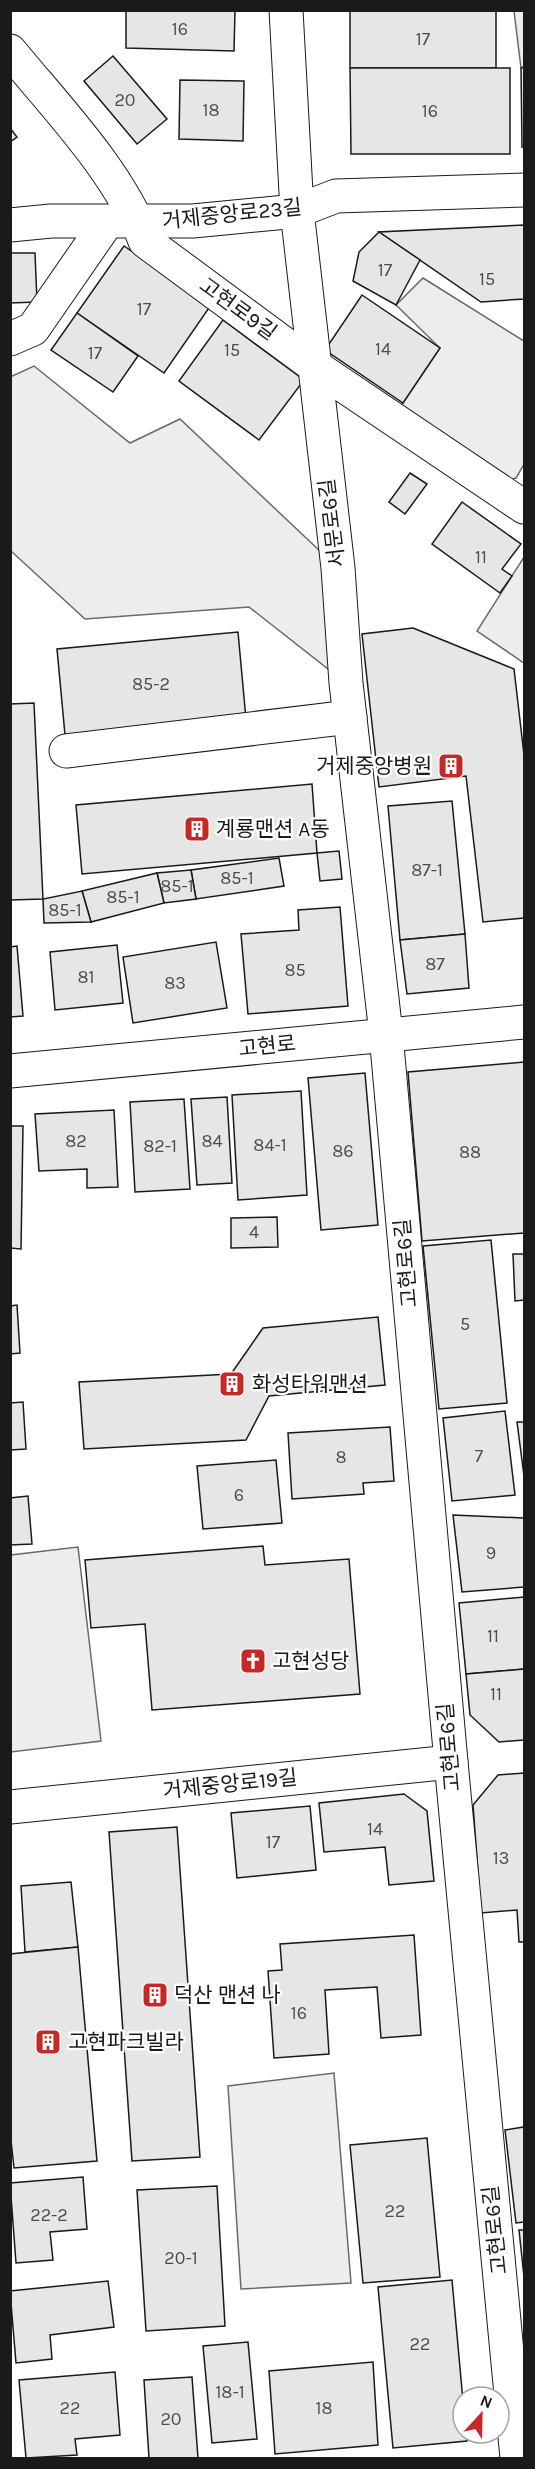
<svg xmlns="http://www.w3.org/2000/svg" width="535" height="2469" font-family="Karla,'Noto Sans KR',sans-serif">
	<rect width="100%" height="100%" fill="#fff"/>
	<!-- built -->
	<g fill="#ededed" stroke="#6a6a6a" stroke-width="1.5">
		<path d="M514 11H524V67L521 68Z"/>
		<path d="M423 278 524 341V464L516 478 488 485 389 415 403 403 440 348 396 305Z"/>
		<path d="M34 366 130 443 180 419 338 568 346 683 249 607 85 619 11 551 10 377Z"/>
		<path d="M524 557V663L477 631Z"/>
		<path d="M78 1547 101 1741 11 1752V1555Z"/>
		<path d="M334 2073 351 2283 241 2289 228 2086Z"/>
	</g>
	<!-- building -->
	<g fill="#e6e6e6" stroke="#1a1a1a" stroke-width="1.5">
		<path d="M126 10H235L234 51 126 48Z"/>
		<rect x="350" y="10" width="146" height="58"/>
		<path d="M113 56 167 119 137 144 84 81Z"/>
		<path d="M524 67V147H522L521 68Z"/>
		<path d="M350 68H510V154H351Z"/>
		<path d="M180 80 244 81 243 141 179 139Z"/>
		<path d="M10 128 17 137 10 142Z"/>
		<path d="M524 225V299L481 302 379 232Z"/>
		<path d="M379 232 420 260 396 305 353 281 359 252Z"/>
		<path d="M124 246 211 305 164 373 77 313Z"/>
		<path d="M10 253H35L37 302 10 303Z"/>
		<path d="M362 295 440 348 403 403 325 350Z"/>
		<path d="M77 313 138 356 113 392 51 350Z"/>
		<path d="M223 320 304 380 259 440 179 381Z"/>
		<path d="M410 473 427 484 405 514 389 502Z"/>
		<path d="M462 502 521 544 502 569 512 576 500 593 432 544Z"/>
		<path d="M413 628 514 669 524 755V918L483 922 466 776 379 787 362 634Z"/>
		<path d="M238 632 246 719 65 735 57 649Z"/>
		<path d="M34 703 43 899 10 900V704Z"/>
		<path d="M312 784 317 853 82 874 76 805Z"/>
		<path d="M452 801 465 934 400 940 388 806Z"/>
		<path d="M339 851 342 879 320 881 317 853Z"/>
		<path d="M279 858 284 886 196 899 191 870Z"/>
		<path d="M191 870 196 899 164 903 157 873Z"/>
		<path d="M157 873 164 903 91 922 82 891Z"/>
		<path d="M82 891 91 922 44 923 43 899Z"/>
		<path d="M340 907 348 1006 248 1014 241 934 299 930 298 910Z"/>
		<path d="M465 934 469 988 407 994 400 940Z"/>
		<path d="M216 942 227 1008 133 1023 123 957Z"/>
		<path d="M117 945 123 1003 55 1010 50 952Z"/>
		<path d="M17 946 23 1016 10 1017V947Z"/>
		<path d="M524 1062V1233L422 1241 408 1072Z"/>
		<path d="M365 1073 378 1225 321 1230 308 1078Z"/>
		<path d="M301 1091 307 1195 238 1200 232 1095Z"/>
		<path d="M227 1097 232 1183 197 1185 191 1099Z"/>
		<path d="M184 1099 190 1189 135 1192 130 1102Z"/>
		<path d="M114 1110 118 1187 87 1188V1169L39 1171 35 1114Z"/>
		<path d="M10 1126H23L21 1249 10 1248Z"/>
		<path d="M277 1217 278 1247 231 1248V1218Z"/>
		<path d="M491 1240 507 1403 439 1409 423 1246Z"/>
		<path d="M513 1254H524V1300L515 1301Z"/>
		<path d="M17 1305 20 1353 10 1354V1306Z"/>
		<path d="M378 1317 385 1385 269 1396 246 1440 84 1449 79 1382 231 1374 263 1328Z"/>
		<path d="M23 1402 26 1449 10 1450V1403Z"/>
		<path d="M505 1411 515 1495 452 1501 443 1418Z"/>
		<path d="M517 1422H524V1476Z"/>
		<path d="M390 1427 394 1481 363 1483 364 1494 292 1499 288 1433Z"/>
		<path d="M276 1460 282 1523 203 1529 197 1466Z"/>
		<path d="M28 1496 32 1544 10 1545V1498Z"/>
		<path d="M453 1515 524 1518V1587L462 1592Z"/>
		<path d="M263 1546 265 1565 349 1559 360 1694 152 1710 145 1624 91 1628 85 1560Z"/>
		<path d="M524 1597V1669L466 1674 459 1603Z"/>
		<path d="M524 1669V1740L499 1742 470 1715 466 1674Z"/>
		<path d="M524 1773V1942H519L517 1910 481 1913 473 1805 498 1775Z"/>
		<path d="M404 1794 427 1811 434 1881 389 1885 385 1847 324 1852 319 1803Z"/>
		<path d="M310 1806 316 1870 237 1878 231 1813Z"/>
		<path d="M177 1827 200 2157 132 2161 109 1832Z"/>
		<path d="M71 1882 78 1947 25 1952 21 1886Z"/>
		<path d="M414 1935 421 2035 381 2038 377 1987 325 1990 329 2054 274 2058 268 1971 282 1970 280 1944Z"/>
		<path d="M78 1947 97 2161 14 2168 10 2131V1954Z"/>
		<path d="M524 2127V2222L516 2223 505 2130Z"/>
		<path d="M427 2138 440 2277 363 2283 350 2145Z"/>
		<path d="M83 2177 87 2229 50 2232 53 2260 16 2263 10 2183Z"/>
		<path d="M217 2186 225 2326 146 2331 137 2190Z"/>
		<path d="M519 2230H524V2277Z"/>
		<path d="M452 2280 463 2401V2433H466L467 2441 393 2448 378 2287Z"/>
		<path d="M108 2281 114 2327 50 2335 52 2359 16 2363 10 2291Z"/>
		<path d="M248 2342 257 2439 212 2443 203 2346Z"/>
		<path d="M373 2362 378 2445 275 2454 269 2371Z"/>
		<path d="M115 2372 120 2435 75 2439 77 2455 26 2458 19 2380Z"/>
		<path d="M192 2377 198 2458H149L144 2380Z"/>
	</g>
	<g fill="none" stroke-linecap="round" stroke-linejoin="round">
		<!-- minor casing -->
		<g stroke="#1a1a1a" stroke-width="35">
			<g id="minor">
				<path d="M286 10 297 211 338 568 346 683 386 1034 451 1762 517 2458"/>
				<path d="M10 51C56 107 120 173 145 241L313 365 524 507"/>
				<path d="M10 225 51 221H193L297 211 336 196 524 190"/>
				<path d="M10 339 33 329 107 222"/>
				<path d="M66 751 350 717"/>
				<path d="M10 1807 451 1762"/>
			</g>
		</g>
		<!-- tertiary casing -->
		<g stroke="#1a1a1a" stroke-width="35">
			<path id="tertiary" d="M10 1071 524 1022"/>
		</g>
		<!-- minor -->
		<use href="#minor" stroke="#fff" stroke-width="33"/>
		<!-- tertiary -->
		<use href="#tertiary" stroke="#fff" stroke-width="33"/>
	</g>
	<!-- icons -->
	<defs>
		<g id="building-square" transform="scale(1.35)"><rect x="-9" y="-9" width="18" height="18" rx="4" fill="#c62828" stroke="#fff"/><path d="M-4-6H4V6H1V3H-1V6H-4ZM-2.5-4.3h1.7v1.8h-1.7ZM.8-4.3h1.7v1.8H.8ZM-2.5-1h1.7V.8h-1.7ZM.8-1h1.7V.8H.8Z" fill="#fff"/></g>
		<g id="church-square" transform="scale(1.35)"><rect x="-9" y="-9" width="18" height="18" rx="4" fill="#c62828" stroke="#fff"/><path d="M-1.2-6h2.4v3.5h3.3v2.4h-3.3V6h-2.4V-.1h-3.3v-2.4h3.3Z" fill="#fff"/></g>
	</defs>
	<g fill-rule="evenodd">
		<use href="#building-square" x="451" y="766"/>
		<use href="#building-square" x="197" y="829"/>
		<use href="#building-square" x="232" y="1384"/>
		<use href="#church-square" x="253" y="1661"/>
		<use href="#building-square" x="155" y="1995"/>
		<use href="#building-square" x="48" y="2042"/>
	</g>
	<g text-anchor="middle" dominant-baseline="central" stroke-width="4.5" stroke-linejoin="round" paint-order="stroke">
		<!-- number labels -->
		<g font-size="18" fill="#4d4d4d">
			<text x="180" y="29">16</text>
			<text x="423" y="39">17</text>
			<text x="125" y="100">20</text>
			<text x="211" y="110">18</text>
			<text x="430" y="111">16</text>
			<text x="385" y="270">17</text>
			<text x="487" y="279">15</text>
			<text x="144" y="309">17</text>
			<text x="383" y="349">14</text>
			<text x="232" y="350">15</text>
			<text x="95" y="353">17</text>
			<text x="481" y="557">11</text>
			<text x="151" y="684">85-2</text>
			<text x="427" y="870">87-1</text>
			<text x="237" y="878">85-1</text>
			<text x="177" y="886">85-1</text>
			<text x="123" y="897">85-1</text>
			<text x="65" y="910">85-1</text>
			<text x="435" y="964">87</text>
			<text x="295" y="970">85</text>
			<text x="86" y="977">81</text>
			<text x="175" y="983">83</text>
			<text x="76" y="1141">82</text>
			<text x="212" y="1141">84</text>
			<text x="270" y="1145">84-1</text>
			<text x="160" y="1146">82-1</text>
			<text x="343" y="1151">86</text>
			<text x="470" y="1152">88</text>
			<text x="254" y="1232">4</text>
			<text x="465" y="1324">5</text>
			<text x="479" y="1456">7</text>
			<text x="341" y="1457">8</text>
			<text x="239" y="1495">6</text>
			<text x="491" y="1553">9</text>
			<text x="493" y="1636">11</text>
			<text x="496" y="1694">11</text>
			<text x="375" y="1829">14</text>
			<text x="273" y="1842">17</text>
			<text x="501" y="1858">13</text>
			<text x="299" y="2013">16</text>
			<text x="395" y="2211">22</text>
			<text x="49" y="2215">22-2</text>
			<text x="181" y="2258">20-1</text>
			<text x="420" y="2344">22</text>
			<text x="230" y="2392">18-1</text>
			<text x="70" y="2408">22</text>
			<text x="324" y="2408">18</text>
			<text x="171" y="2419">20</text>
		</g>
		<!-- street labels -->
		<g font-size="21" fill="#1a1a1a" stroke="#fff">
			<text transform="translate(232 214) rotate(-6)">거제중앙로23길</text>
			<text transform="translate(238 309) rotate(36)">고현로9길</text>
			<text transform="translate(332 523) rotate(-97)">서문로6길</text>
			<text transform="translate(267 1046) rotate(-6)">고현로</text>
			<text transform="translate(406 1263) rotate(-95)">고현로6길</text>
			<text transform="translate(449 1747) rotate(-95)">고현로6길</text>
			<text transform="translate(230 1784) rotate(-6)">거제중앙로19길</text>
			<text transform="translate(495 2230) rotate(-96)">고현로6길</text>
		</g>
		<!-- poi labels -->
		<g font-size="21" fill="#1a1a1a" stroke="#fff" text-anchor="start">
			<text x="432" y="766" text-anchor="end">거제중앙병원</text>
			<text x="216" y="829">계룡맨션 A동</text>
			<text x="252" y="1384">화성타워맨션</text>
			<text x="272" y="1661">고현성당</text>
			<text x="174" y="1995">덕산 맨션 나</text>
			<text x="68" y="2042">고현파크빌라</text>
		</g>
	</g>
	<!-- border -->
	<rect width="535" height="2469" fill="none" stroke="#1a1a1a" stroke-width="24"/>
	<!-- north arrow -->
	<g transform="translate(481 2415) rotate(22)"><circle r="28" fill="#ffffff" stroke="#a3a3a3" stroke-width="1.5"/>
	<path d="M0-4.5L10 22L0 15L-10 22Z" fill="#c62828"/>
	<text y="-9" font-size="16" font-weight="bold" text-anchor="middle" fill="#1a1a1a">N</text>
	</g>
</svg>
